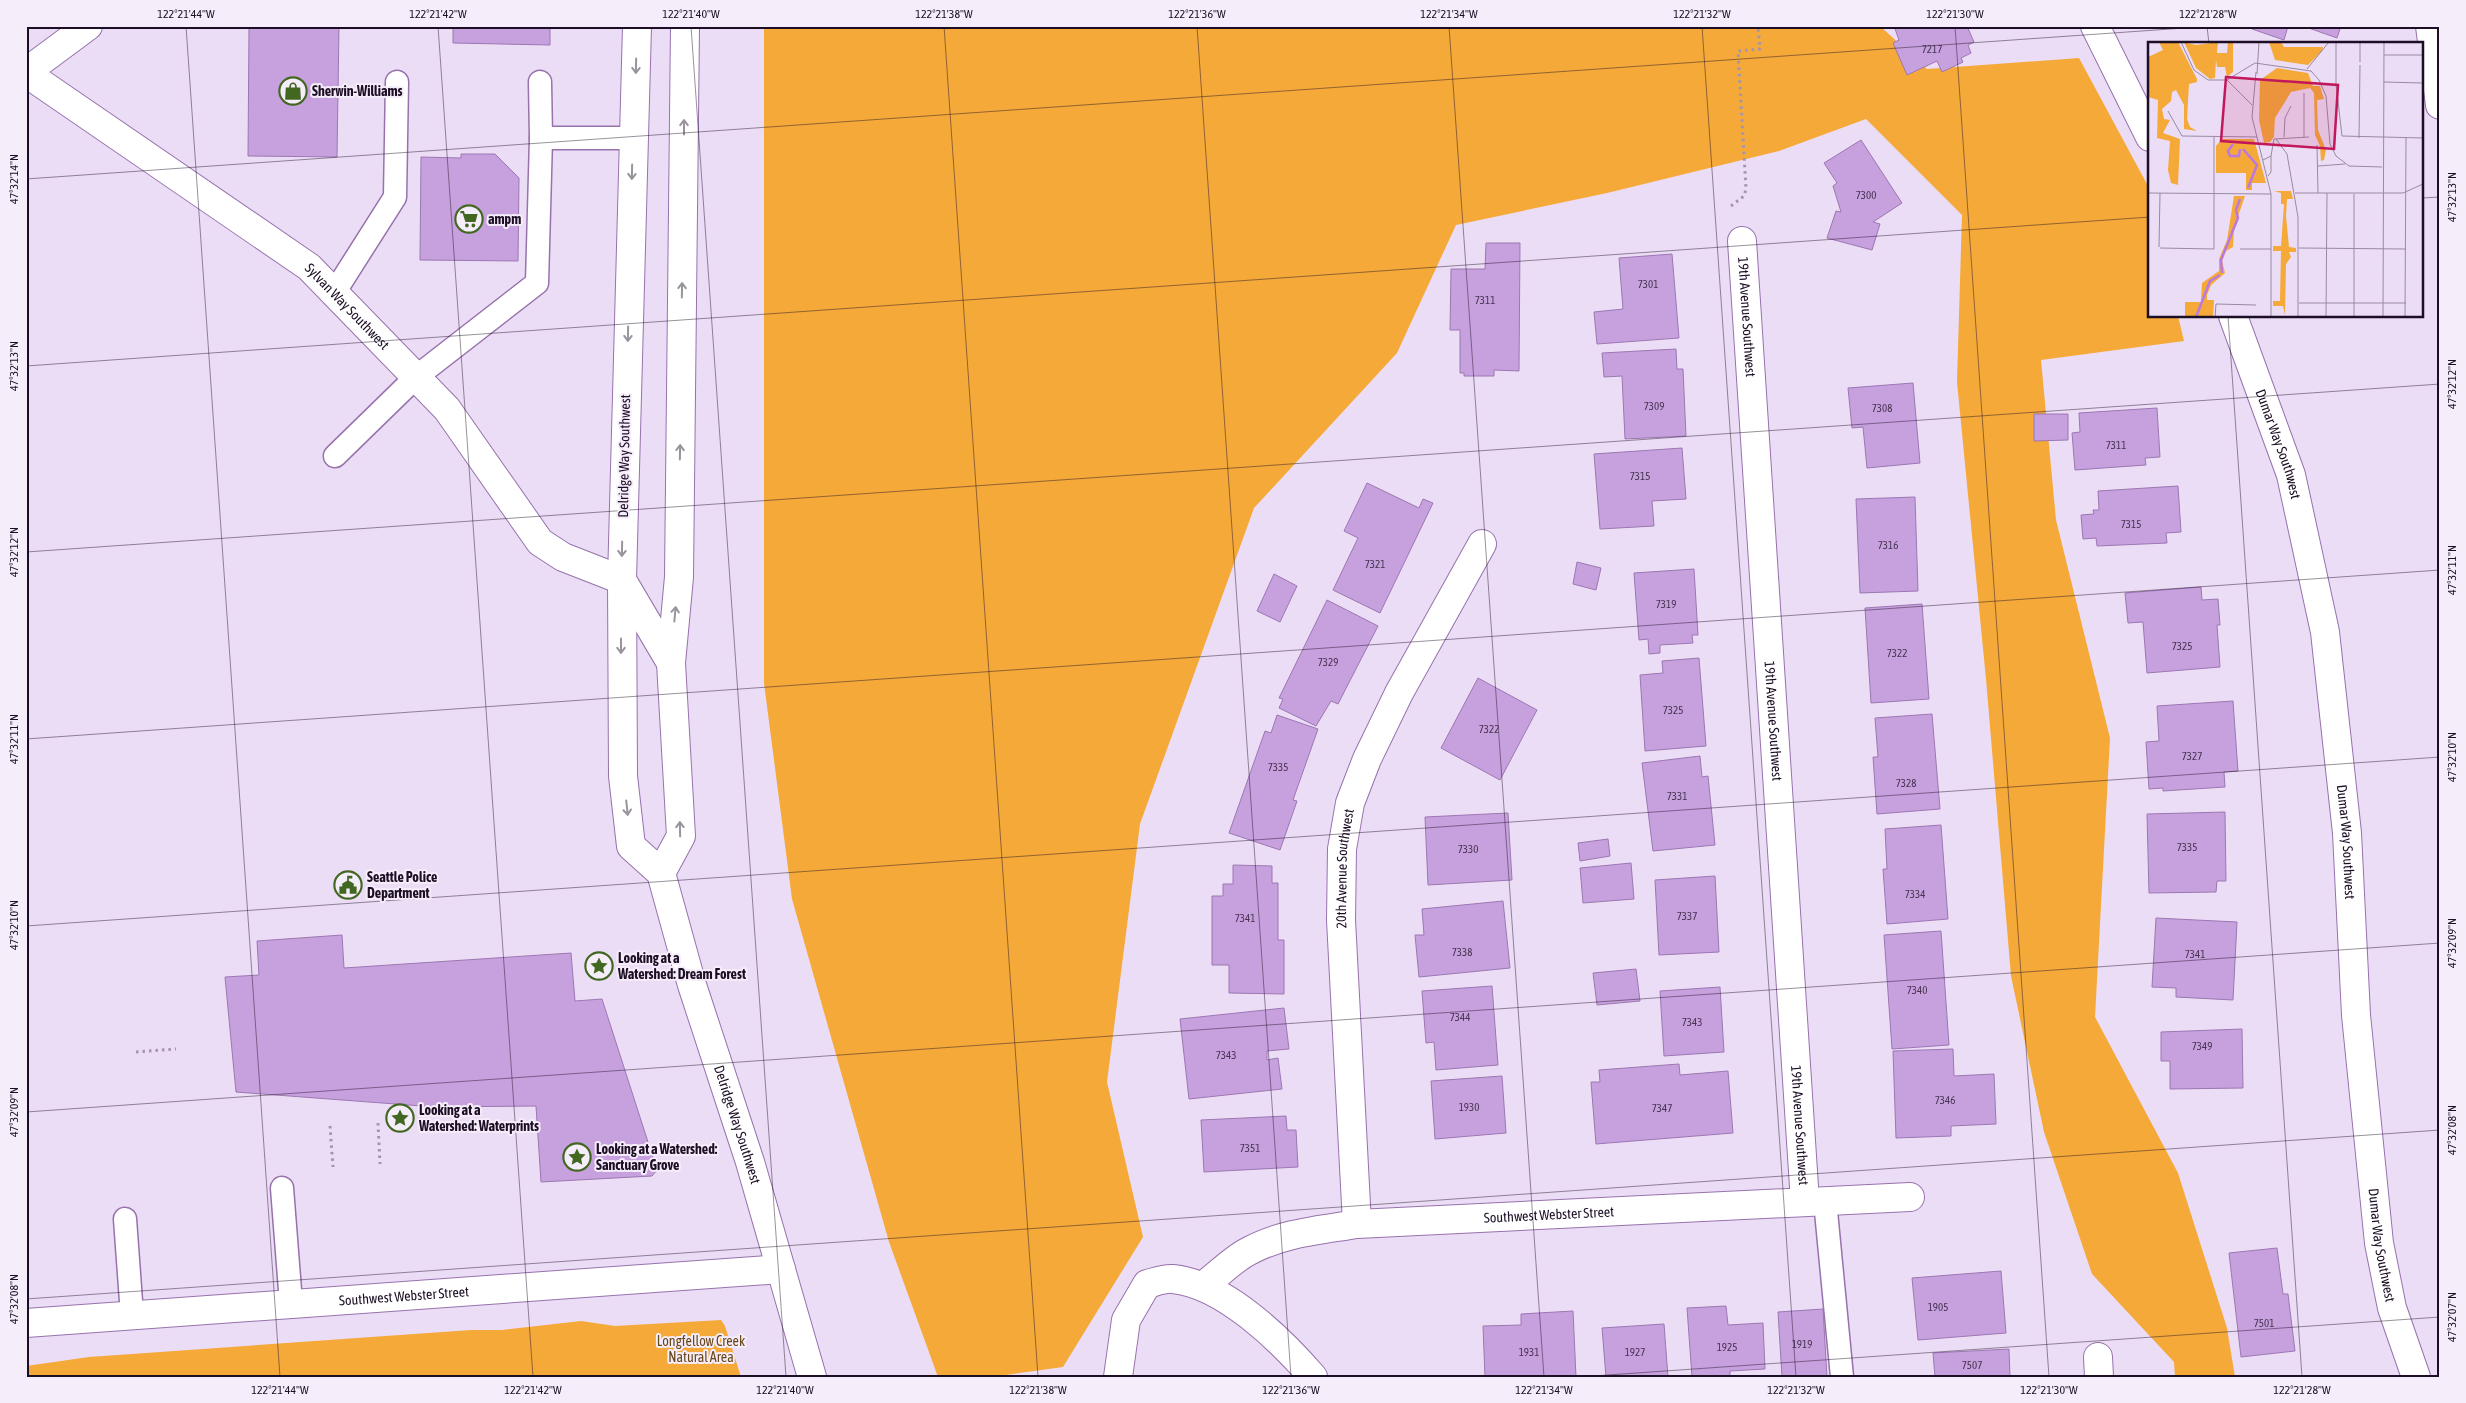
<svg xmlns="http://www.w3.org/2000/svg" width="2466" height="1403" font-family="'Asap Condensed',sans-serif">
	<rect width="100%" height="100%" fill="#ecddf6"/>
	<!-- green -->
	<g fill="#f4a939">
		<path d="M764 26H1880L1927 69 2079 58 2148 186 2150 195V316H2178L2184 341 2041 360 2056 520 2110 738 2095 1017 2178 1173 2227 1328 2235 1377H2175L2174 1362 2092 1274 2044 1132 2011 976 1986 679 1957 382 1962 215 1866 119 1779 151 1607 193 1456 225 1397 353 1254 508 1140 824 1107 1082 1143 1237 1063 1367 992 1377H938L889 1242 792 899 764 683Z"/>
		<path d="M721 1320 725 1326 741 1377H26V1366L89 1357 471 1330H502L581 1321 615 1326Z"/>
	</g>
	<!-- building -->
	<g fill="#c7a1de" stroke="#9c77b2">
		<path d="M249 26H339L337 157 248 156Z"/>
		<path d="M453 26H550V45L453 43Z"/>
		<path d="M1894 26H1967L1974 42 1968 45 1971 53 1961 58 1963 62 1942 72 1937 61 1907 75 1893 43 1899 40Z"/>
		<path d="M2253 26H2288L2284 40 2252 29Z"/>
		<path d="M2303 26H2341L2337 38Z"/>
		<path d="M1861 140 1902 203 1873 222 1880 224 1872 250 1827 238 1836 211 1841 212 1833 186 1837 183 1824 163Z"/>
		<path d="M461 154H495L519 178 518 261 420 260 421 157 461 158Z"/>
		<path d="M1486 243H1520L1519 371 1494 370V376H1464V373H1460V330H1450L1451 269H1485Z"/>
		<path d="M1672 254 1679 338 1597 344 1594 312 1623 309 1619 258Z"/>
		<path d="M1676 349 1677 369H1683L1686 436 1625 439 1622 376 1604 377 1602 353Z"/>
		<path d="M1913 383 1920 463 1867 468 1863 427 1852 428 1848 388Z"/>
		<path d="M2157 408 2160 457 2145 458 2146 465 2075 470 2072 433 2080 432 2079 413Z"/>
		<path d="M2034 414H2068V440L2034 441Z"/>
		<path d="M1682 448 1686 499 1652 501 1654 526 1600 529 1594 454Z"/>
		<path d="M1367 483 1419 508 1423 499 1433 503 1380 613 1333 590 1358 538 1344 531Z"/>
		<path d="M2178 486 2181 532 2166 533 2167 543 2097 546 2096 538 2083 539 2081 515 2094 514 2093 510H2099L2098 491Z"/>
		<path d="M1915 497 1918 591 1860 593 1856 499Z"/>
		<path d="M1577 562 1601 568 1596 590 1573 584Z"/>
		<path d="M1694 569 1698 635H1692L1693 643 1660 645V653L1649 654 1648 639 1639 640 1634 573Z"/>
		<path d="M1274 574 1297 586 1280 622 1257 611Z"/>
		<path d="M2201 587 2202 600 2218 599 2220 625H2217L2220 667 2147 673 2143 622 2128 623 2125 593Z"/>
		<path d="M1327 600 1378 626 1338 704 1331 701 1316 726 1279 708 1283 699 1279 698Z"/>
		<path d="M1922 604 1929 699 1871 703 1865 608Z"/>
		<path d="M1699 658 1706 746 1645 751 1640 675 1663 673 1662 661Z"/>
		<path d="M1478 678 1537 710 1500 780 1441 748Z"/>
		<path d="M2233 701 2238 771 2224 772 2225 787 2163 791V788L2149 789 2146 742 2159 741 2157 706Z"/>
		<path d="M1932 714 1940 809 1877 814 1873 757H1878L1875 718Z"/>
		<path d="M1277 715 1318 729 1293 800 1297 801 1280 850 1229 833 1265 731 1271 733Z"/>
		<path d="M1700 756 1702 777 1708 776 1715 845 1653 851 1642 763Z"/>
		<path d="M2225 812 2226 881H2217L2216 892 2149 893 2147 814Z"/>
		<path d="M1508 813 1512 880 1428 885 1425 817Z"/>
		<path d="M1941 825 1948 919 1887 924 1883 869H1887L1885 829Z"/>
		<path d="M1608 839 1610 856 1580 861 1578 843Z"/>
		<path d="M1631 863 1634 899 1583 903 1580 868Z"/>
		<path d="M1233 865 1272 866V883H1278V940H1284V994L1229 993V965H1212V896H1223V884H1233Z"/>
		<path d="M1715 876 1719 952 1659 955 1655 880Z"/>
		<path d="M1503 901 1510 968 1419 977 1415 935H1424L1422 909Z"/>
		<path d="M2156 918 2237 922 2233 1000 2176 997V988L2152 987Z"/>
		<path d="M1941 931 1949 1045 1892 1049 1884 935Z"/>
		<path d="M342 935 344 968 571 953 575 1001 602 999 657 1170 652 1176 541 1182 536 1106 435 1107 236 1092 225 977 259 975 257 941Z"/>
		<path d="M1636 969 1640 1001 1597 1005 1593 973Z"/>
		<path d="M1492 986 1498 1065 1436 1070 1434 1042 1426 1043 1422 991Z"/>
		<path d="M1720 987 1724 1052 1664 1056 1660 991Z"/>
		<path d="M1284 1008 1289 1049 1267 1051V1060L1278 1058 1282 1089 1189 1099 1180 1019Z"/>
		<path d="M2242 1029 2243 1088 2170 1089V1061H2161V1032Z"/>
		<path d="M1953 1049 1954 1076 1994 1074 1996 1124 1951 1126V1136L1896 1138 1893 1051Z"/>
		<path d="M1679 1064 1680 1075 1728 1071 1733 1133 1596 1144 1591 1082H1600L1599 1070Z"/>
		<path d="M1502 1076 1506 1133 1435 1139 1431 1081Z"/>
		<path d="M1286 1116 1287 1130H1296L1298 1167 1204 1172 1201 1120Z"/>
		<path d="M2277 1248 2283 1294H2288L2295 1351 2241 1357 2229 1253Z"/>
		<path d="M2001 1271 2006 1333 1918 1340 1912 1278Z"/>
		<path d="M1726 1306 1728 1325 1763 1323 1765 1369 1730 1371V1377H1692L1687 1308Z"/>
		<path d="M1823 1309 1827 1377H1782L1778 1312Z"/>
		<path d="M1573 1311 1576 1377H1485L1483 1326 1521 1325V1314Z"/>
		<path d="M1664 1324 1668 1377H1606L1602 1328Z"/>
		<path d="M2009 1349 2010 1377H1935L1933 1353Z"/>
	</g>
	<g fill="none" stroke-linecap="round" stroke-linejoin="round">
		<!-- service casing -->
		<g stroke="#9772ad" stroke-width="25">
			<g id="service">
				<path d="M540 82 541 138H633"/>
				<path d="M334 293 395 197 397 82"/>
				<path d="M335 456 416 377 537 283 541 138"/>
				<path d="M282 1188 291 1303"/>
				<path d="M1825 1201 1842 1377"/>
				<path d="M125 1219 132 1315"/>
			</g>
		</g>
		<!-- minor casing -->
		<g stroke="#9772ad" stroke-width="30">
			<g id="minor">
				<path d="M2430 26 2440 105"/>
				<path id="s1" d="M1742 241 1805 1202"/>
				<path id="s2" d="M1357 1224 1341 920 1342 849 1350 803 1367 759 1399 693 1482 544"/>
				<path id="s3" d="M1203 1286C1218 1275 1233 1259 1249 1251 1282 1233 1321 1230 1357 1224L1910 1197"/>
				<path id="s4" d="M26 1323 781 1269"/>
				<path d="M2098 1357 2099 1377"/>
			</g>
		</g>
		<!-- tertiary casing -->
		<g stroke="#9772ad" stroke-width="30">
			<g id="tertiary">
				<path d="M2095 26 2150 137"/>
				<path d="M26 72 88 26"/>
				<path id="s5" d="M26 73 309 267 447 409 540 542 563 557 622 580"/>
				<path id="s6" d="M2233 316 2291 475 2325 632 2347 833 2356 1015 2379 1243 2392 1308 2416 1377"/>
				<path d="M1118 1377 1126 1320 1147 1284C1155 1282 1165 1278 1173 1279 1224 1284 1281 1340 1313 1377"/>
			</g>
		</g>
		<!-- secondary casing -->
		<g stroke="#9772ad" stroke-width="30">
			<g id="secondary">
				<path id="s7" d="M637 26 622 580 623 776 631 846 661 873 692 985 750 1162 812 1377"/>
				<path d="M622 580 671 663"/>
				<path d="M661 873 681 836 671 663 679 577 685 26"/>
			</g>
		</g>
		<!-- path -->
		<g stroke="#a395ac" stroke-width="3" stroke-dasharray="2.5 4" stroke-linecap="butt">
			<path d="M1731 206 1744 196 1746 189 1738 51 1760 49 1758 26"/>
			<path d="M136 1052 176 1049"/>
			<path d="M378 1123 380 1164"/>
			<path d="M330 1126 333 1167"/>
		</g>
		<!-- service -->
		<use href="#service" stroke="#fff" stroke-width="22"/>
		<!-- minor -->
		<use href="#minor" stroke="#fff" stroke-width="28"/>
		<!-- tertiary -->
		<use href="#tertiary" stroke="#fff" stroke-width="28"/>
		<!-- secondary -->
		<use href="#secondary" stroke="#fff" stroke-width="28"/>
	</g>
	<!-- one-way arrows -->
	<defs><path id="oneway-shaft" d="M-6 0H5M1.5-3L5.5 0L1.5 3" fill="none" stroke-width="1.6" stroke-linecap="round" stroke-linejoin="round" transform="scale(1.25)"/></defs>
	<g stroke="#99939c">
		<use href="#oneway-shaft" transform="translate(636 66) rotate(91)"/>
		<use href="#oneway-shaft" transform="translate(684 127) rotate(-90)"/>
		<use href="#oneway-shaft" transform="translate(632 172) rotate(91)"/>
		<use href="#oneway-shaft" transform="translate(682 290) rotate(-89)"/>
		<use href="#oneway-shaft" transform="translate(628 334) rotate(91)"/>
		<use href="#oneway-shaft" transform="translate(680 452) rotate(-89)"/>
		<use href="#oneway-shaft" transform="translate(622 549) rotate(91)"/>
		<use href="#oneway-shaft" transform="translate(675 614) rotate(-85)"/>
		<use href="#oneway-shaft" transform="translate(621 646) rotate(90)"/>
		<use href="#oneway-shaft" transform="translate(627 808) rotate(84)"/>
		<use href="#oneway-shaft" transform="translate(680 829) rotate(-91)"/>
	</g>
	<!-- ticks -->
	<path fill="none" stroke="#1c0e24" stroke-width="1" stroke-opacity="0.45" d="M186 26 280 1377M438 26 533 1377M691 26 786 1377M944 26 1038 1377M1197 26 1291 1377M1449 26 1544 1377M1702 26 1796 1377M1955 26 2049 1377M2207 26 2209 44M26 179 2213 26M2422 198 2440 197M2228 316 2302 1377M26 366 2150 217M26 552 2440 384M26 739 2440 570M26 926 2440 757M26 1112 2440 943M26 1299 2440 1130M26 1361 27 1377M1579 1377 2440 1317"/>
	<!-- icons -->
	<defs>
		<g id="shop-ring" transform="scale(1.4375)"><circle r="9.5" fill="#f5edfa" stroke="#426720" stroke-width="1.5"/><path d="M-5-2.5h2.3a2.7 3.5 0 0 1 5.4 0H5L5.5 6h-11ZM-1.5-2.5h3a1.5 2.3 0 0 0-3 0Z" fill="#426720"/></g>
		<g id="supermarket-ring" transform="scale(1.4375)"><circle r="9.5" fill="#f5edfa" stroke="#426720" stroke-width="1.5"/><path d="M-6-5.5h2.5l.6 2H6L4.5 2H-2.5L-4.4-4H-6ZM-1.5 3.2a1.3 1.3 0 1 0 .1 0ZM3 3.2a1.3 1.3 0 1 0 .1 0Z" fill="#426720"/></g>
		<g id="civic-ring" transform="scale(1.4375)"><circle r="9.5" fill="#f5edfa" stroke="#426720" stroke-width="1.5"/><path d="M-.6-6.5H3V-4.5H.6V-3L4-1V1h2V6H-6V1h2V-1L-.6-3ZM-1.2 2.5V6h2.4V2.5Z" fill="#426720"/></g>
		<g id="sight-ring" transform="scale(1.4375)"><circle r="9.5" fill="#f5edfa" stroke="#426720" stroke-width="1.5"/><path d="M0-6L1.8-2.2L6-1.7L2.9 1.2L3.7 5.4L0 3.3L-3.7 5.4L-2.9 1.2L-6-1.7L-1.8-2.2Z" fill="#426720"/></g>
	</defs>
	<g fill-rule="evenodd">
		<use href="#shop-ring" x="293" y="91"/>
		<use href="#supermarket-ring" x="469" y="219"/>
		<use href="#civic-ring" x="348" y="885"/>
		<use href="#sight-ring" x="599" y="966"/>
		<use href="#sight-ring" x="400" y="1118"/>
		<use href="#sight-ring" x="577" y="1157"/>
	</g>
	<g text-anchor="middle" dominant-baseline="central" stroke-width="4" stroke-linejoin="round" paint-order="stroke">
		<!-- number labels -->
		<g font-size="11" fill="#473352">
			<text x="1932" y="49">7217</text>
			<text x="1866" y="195">7300</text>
			<text x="1648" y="284">7301</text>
			<text x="1485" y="300">7311</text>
			<text x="1654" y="406">7309</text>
			<text x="1882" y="408">7308</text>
			<text x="2116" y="445">7311</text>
			<text x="1640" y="476">7315</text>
			<text x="2131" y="524">7315</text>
			<text x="1888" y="545">7316</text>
			<text x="1375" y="564">7321</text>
			<text x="1666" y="604">7319</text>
			<text x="2182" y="646">7325</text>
			<text x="1897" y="653">7322</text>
			<text x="1328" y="662">7329</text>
			<text x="1673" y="710">7325</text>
			<text x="1489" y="729">7322</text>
			<text x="2192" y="756">7327</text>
			<text x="1278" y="767">7335</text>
			<text x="1906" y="783">7328</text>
			<text x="1677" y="796">7331</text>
			<text x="2187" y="847">7335</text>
			<text x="1468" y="849">7330</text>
			<text x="1915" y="894">7334</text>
			<text x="1687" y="916">7337</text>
			<text x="1245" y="918">7341</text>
			<text x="1462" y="952">7338</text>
			<text x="2195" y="954">7341</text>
			<text x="1917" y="990">7340</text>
			<text x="1460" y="1017">7344</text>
			<text x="1692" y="1022">7343</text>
			<text x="2202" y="1046">7349</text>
			<text x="1226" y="1055">7343</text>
			<text x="1945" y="1100">7346</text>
			<text x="1469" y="1107">1930</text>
			<text x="1662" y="1108">7347</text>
			<text x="1250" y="1148">7351</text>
			<text x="1938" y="1307">1905</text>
			<text x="2264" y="1323">7501</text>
			<text x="1802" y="1344">1919</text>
			<text x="1727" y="1347">1925</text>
			<text x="1529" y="1352">1931</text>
			<text x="1635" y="1352">1927</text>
			<text x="1972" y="1365">7507</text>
		</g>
		<!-- poi labels -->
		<g font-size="14" font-weight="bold" fill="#1c0e24" stroke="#f5edfa" text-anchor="start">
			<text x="312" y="91">Sherwin-Williams</text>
			<text x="488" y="219">ampm</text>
			<text x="367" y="877">Seattle Police<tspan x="367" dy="16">Department</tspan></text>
			<text x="618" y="958">Looking at a<tspan x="618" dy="16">Watershed: Dream Forest</tspan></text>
			<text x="419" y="1110">Looking at a<tspan x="419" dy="16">Watershed: Waterprints</tspan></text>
			<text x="596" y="1149">Looking at a Watershed:<tspan x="596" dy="16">Sanctuary Grove</tspan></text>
		</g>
		<!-- street labels -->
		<g font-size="14" fill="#1c0e24" stroke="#f5edfa">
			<text stroke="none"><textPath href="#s5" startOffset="398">Sylvan Way Southwest</textPath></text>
			<text stroke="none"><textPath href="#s1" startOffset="76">19th Avenue Southwest</textPath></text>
			<text stroke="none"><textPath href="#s6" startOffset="136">Dumar Way Southwest</textPath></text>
			<text transform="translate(624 456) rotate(-89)">Delridge Way Southwest</text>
			<text stroke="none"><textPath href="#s1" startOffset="481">19th Avenue Southwest</textPath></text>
			<text stroke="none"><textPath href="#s6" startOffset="541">Dumar Way Southwest</textPath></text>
			<text stroke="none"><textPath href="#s2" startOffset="356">20th Avenue Southwest</textPath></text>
			<text stroke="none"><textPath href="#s7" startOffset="1124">Delridge Way Southwest</textPath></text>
			<text stroke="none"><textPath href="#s1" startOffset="886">19th Avenue Southwest</textPath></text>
			<text stroke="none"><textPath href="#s3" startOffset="362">Southwest Webster Street</textPath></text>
			<text stroke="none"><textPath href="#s6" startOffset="946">Dumar Way Southwest</textPath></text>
			<text stroke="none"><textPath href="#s4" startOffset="379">Southwest Webster Street</textPath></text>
		</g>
		<!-- park labels -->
		<g font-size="14" fill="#674719" stroke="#f5edfa">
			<text x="701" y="1341">Longfellow Creek<tspan x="701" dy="16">Natural Area</tspan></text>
		</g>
	</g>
	<!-- overview -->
	<g transform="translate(2148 42)">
		<rect width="275" height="275" fill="#ecddf6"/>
		<path d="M11 0H30L49 37V40L41 42 39 77 42 85 49 89 36 87V63L28 48 24 50 23 59 14 67 16 77 22 78 15 91 32 97 30 143 23 141 20 128 22 99 9 96 10 58 0 55V15L15 8ZM36 0 48 3 70 0 69 11H79L80 0H85V30L79 35 77 25H69L68 18 67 36 62 37 48 26ZM121 0H133L136 5H175L174 9 160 23 127 18ZM129 26 160 31 165 44H172L176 57 169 58 170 88 178 108 176 118 173 119 172 104 167 93 166 51 162 46 143 50 127 76 126 95 122 100 116 101 111 78 112 38ZM106 97 118 141H104V148H98V131H68V104L74 97ZM126 149H143L145 157H139L138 174 141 205 148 206V210H141L143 215 138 222 137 273 135 264H125V259H132L133 209H125V204H133L136 162H133V151ZM86 154H97L86 186 85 205 78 209 74 219 77 231 63 243 59 253V258H66L65 275H37V260H53L54 241 71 229V217L79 198Z" fill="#f4a939"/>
		<path fill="none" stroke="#bb79df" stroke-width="2.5" d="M85 102 80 109 82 114H91L92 107M95 107 109 123 100 146M74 231 73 218 90 176 88 168 92 157M48 275 62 239 72 233"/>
		<path fill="none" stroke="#998aa2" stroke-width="1" d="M33 0 46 28 60 38H79L107 21 163 29 171 38 178 54 182 102 188 114 201 124 234 125M188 0V42L194 94 275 96M236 13H275M212 20V0M159 27 181 0M108 30 104 75 123 152V275M109 32 111 0M79 38 104 63M236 40 275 41M20 69 34 94 109 95M136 95 137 76 143 64M156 95V51M211 96 212 23M128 97 139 112 150 175V275M169 103 170 151M115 118 123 114 126 97 161 95M170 124 197 122M120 134 123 130V114M0 151 123 152M147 151H255L275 142M11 205 12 151M12 206 66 207V95M151 206 258 207M92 207H123M151 261H258M67 275 68 262 108 263M178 275 179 151M206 275V152M235 275 236 0M257 275 258 96"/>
		<path fill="#c2185b" fill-opacity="0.15" stroke="#c2185b" stroke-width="2.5" d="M78 35 190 43 186 107 73 99Z"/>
		<rect width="275" height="275" fill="none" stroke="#1c0e24" stroke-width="2.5"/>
	</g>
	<!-- border -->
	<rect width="2466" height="1403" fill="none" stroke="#f5edfa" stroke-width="55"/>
	<rect x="28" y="28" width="2410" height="1348" fill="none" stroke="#1c0e24" stroke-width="2"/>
	<g font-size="12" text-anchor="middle" fill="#1c0e24">
		<text x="186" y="18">122°21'44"W</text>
		<text x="438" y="18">122°21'42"W</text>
		<text x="691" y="18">122°21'40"W</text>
		<text x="944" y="18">122°21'38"W</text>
		<text x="1197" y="18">122°21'36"W</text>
		<text x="1449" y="18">122°21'34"W</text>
		<text x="1702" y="18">122°21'32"W</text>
		<text x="1955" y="18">122°21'30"W</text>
		<text x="2208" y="18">122°21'28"W</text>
		<text transform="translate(14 179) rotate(-90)" y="4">47°32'14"N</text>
		<text transform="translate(2452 197) rotate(-90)" y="4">47°32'13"N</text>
		<text transform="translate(14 366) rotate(-90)" y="4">47°32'13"N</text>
		<text transform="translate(2452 384) rotate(-90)" y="4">47°32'12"N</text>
		<text transform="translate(14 552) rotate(-90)" y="4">47°32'12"N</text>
		<text transform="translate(2452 570) rotate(-90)" y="4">47°32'11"N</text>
		<text transform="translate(14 739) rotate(-90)" y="4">47°32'11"N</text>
		<text transform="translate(2452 757) rotate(-90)" y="4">47°32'10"N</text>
		<text transform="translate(14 925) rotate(-90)" y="4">47°32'10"N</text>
		<text transform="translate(2452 943) rotate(-90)" y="4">47°32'09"N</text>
		<text transform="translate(14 1112) rotate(-90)" y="4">47°32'09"N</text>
		<text transform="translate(2452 1130) rotate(-90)" y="4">47°32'08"N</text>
		<text transform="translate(14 1299) rotate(-90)" y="4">47°32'08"N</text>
		<text transform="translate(2452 1317) rotate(-90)" y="4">47°32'07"N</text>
		<text x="280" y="1394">122°21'44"W</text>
		<text x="533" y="1394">122°21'42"W</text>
		<text x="785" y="1394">122°21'40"W</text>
		<text x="1038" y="1394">122°21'38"W</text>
		<text x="1291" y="1394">122°21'36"W</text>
		<text x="1544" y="1394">122°21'34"W</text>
		<text x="1796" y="1394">122°21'32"W</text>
		<text x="2049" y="1394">122°21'30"W</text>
		<text x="2302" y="1394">122°21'28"W</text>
	</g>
</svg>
